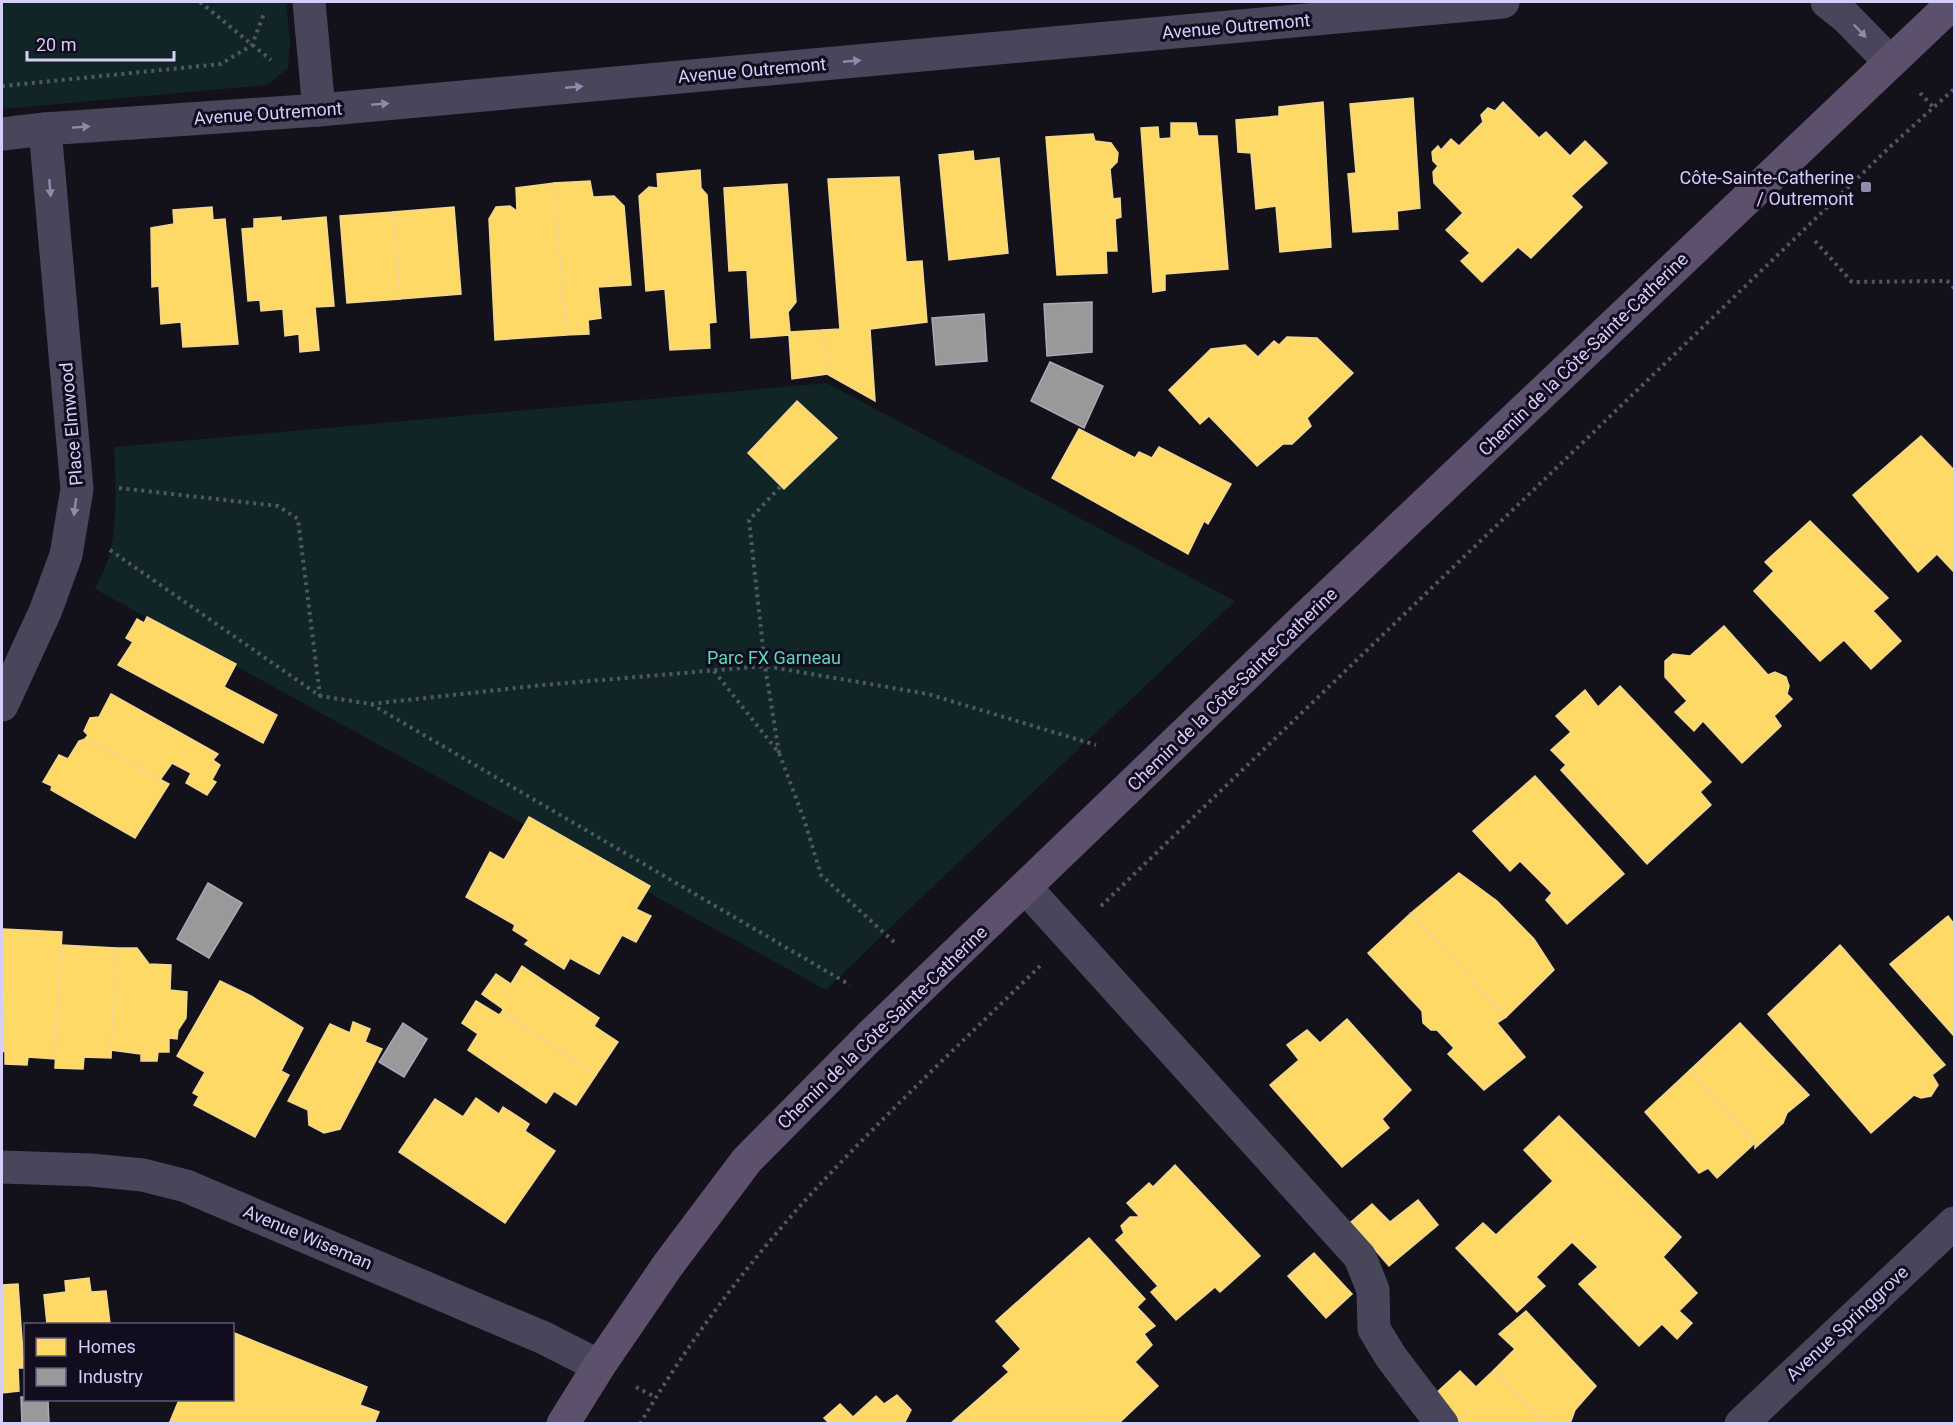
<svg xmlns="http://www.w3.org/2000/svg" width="1956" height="1425" font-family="Roboto,sans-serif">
	<rect width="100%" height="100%" fill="#13111a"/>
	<!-- green -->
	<g fill="#112426">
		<path d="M2 2H286L290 41 288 68 267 85 2 109Z"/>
		<path d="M827 383 1235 601 920 899 826 990 95 589C99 579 105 569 108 559 118 528 116 479 114 447Z"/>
	</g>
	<!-- homes -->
	<g fill="#ffd966" stroke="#f2d693" stroke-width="1.5">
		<path d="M1413 98 1420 208 1397 211 1398 229 1353 232 1348 174 1356 173 1350 104Z"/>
		<path d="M1323 102 1331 247 1280 252 1276 206 1256 209 1251 153 1238 152 1236 120 1279 116V107Z"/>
		<path d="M1503 102 1539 138 1546 132 1570 156 1585 141 1607 163 1571 196 1582 207 1531 258 1518 247 1482 282 1461 261 1470 253 1446 230 1463 213 1434 183 1433 172 1438 166 1433 161 1432 152 1438 146 1441 150 1451 139 1459 146 1483 122 1481 115 1488 108 1495 111Z"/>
		<path d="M1171 123H1196L1198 136H1217L1228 269 1165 274V290L1153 292 1141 128 1158 127 1159 139 1171 138Z"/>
		<path d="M1093 134 1095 141 1111 143 1118 153 1117 162 1110 169 1113 199 1120 198 1121 217 1115 219 1117 251H1106L1107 273 1057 275 1046 137Z"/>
		<path d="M973 151 974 161 999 158 1008 253 949 260 939 155Z"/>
		<path d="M700 170 701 188 707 195 716 322 709 323 710 348 670 350 665 289 646 291 639 196 649 187 658 188 657 174Z"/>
		<path d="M899 177 906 262 922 261 927 322 870 329 875 401 827 374 823 330 840 329 828 179Z"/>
		<path d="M590 181 593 197 614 196 624 206 631 285 598 287 601 318 588 320 589 334 566 335 554 183Z"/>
		<path d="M554 183 566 335 495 340 489 219 496 207 510 206 517 211 516 188Z"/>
		<path d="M787 184 796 302 788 312 790 332 823 330 827 374 792 379 789 335 751 338 747 270 729 271 724 188Z"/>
		<path d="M212 207 213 220 225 219 238 344 183 347 181 322 161 324 159 286 152 287 151 228 174 224 173 210Z"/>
		<path d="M454 207 461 294 400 299 393 212Z"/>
		<path d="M393 212 400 299 347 303 340 216Z"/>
		<path d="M281 217V221L326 217 334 306 315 307 319 350 300 352 299 334 285 336 283 309 261 311 260 300 248 301 242 229 254 228V219Z"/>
		<path d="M1287 337 1317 338 1353 373 1307 418 1311 426 1292 444H1283L1257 466 1209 416 1200 424 1169 390 1211 349 1245 345 1258 357 1274 341 1279 345Z"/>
		<path d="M797 401 837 438 784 489 748 453Z"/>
		<path d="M1079 429 1135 458 1139 452 1152 458 1159 447 1231 484 1208 524 1204 521 1188 554 1052 478Z"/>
		<path d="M1921 436 1954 470V572L1937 554 1918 572 1853 495Z"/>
		<path d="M1810 521 1888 598 1873 611 1901 641 1871 669 1844 640 1820 661 1754 591 1774 571 1765 562Z"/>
		<path d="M147 617 236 664 224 687 277 715 263 743 118 665 133 642 126 638 137 619 144 623Z"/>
		<path d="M1724 626 1768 675 1775 672 1786 677 1789 686 1787 694 1792 699 1774 716 1781 726 1742 763 1703 721 1694 731 1675 712 1687 701 1665 677V661L1673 654 1690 656Z"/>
		<path d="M1620 686 1711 782 1700 792 1711 805 1647 864 1561 770 1566 765 1551 750 1571 732 1556 716 1585 690 1598 707Z"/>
		<path d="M111 694 218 754 213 760 220 765 212 780 216 782 207 795 186 783 191 773 172 763 160 780 85 739 88 735 84 731 90 718 99 717Z"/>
		<path d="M85 739 169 784 135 838 51 790 52 786 43 782 59 755 68 759 79 741Z"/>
		<path d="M1535 776 1624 874 1567 924 1546 900 1552 893 1520 861 1510 871 1473 831Z"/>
		<path d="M529 817 650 886 636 909 651 916 636 942 622 935 599 974 570 958 564 969 525 944 529 940 513 930 515 925 466 897 490 852 504 860Z"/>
		<path d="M1459 873 1497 901 1534 939 1554 970 1506 1017 1411 913Z"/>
		<path d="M1411 913 1506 1017 1497 1023 1525 1057 1484 1090 1448 1054 1454 1048 1437 1030H1431L1423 1023 1422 1011 1368 953Z"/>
		<path d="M1948 916 1954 924V1036L1890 964Z"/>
		<path d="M3 929 62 932 55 1059 28 1057 27 1065 5 1064V1052L2 1051Z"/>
		<path d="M61 945 116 948 111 1058 84 1057 83 1069 55 1068Z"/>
		<path d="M1840 945 1945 1065 1932 1075 1938 1085 1931 1096 1921 1098 1914 1095 1871 1133 1768 1014Z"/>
		<path d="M116 948H137L149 964 171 965 170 990 187 992 186 1018 178 1030 177 1039 169 1038V1052H158L157 1061H141V1054L111 1050Z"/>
		<path d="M522 966 599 1018 594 1026 618 1042 596 1075 502 1012 503 1009 482 994 496 974 511 984Z"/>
		<path d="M220 981 251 996 303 1028 281 1071 289 1075 255 1137 194 1105 199 1096 193 1093 205 1072 177 1056Z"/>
		<path d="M476 1001 499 1015 502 1012 596 1075 576 1105 554 1091 546 1103 468 1050 478 1034 462 1023Z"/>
		<path d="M1347 1019 1411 1090 1382 1119 1389 1128 1342 1167 1270 1085 1299 1060 1287 1045 1307 1030 1320 1043Z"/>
		<path d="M353 1022 370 1029 365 1042 382 1049 340 1129 324 1133 309 1125 308 1110 288 1101 330 1024 350 1033Z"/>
		<path d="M1740 1023 1809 1095 1787 1113 1783 1123 1755 1148V1143L1690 1070Z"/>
		<path d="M1690 1070 1755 1143 1717 1178 1708 1168 1699 1173 1645 1112Z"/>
		<path d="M476 1098 499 1114 503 1107 529 1124 525 1131 555 1151 505 1223 399 1152 435 1099 463 1117Z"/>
		<path d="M1559 1116 1681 1237 1663 1257 1697 1293 1679 1311 1692 1323 1677 1339 1662 1324 1639 1346 1579 1284 1598 1267 1572 1242 1536 1277 1545 1286 1517 1312 1456 1248 1483 1223 1496 1235 1553 1181 1524 1150Z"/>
		<path d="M1175 1165 1260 1256 1220 1292 1215 1287 1176 1320 1151 1292 1158 1286 1116 1240 1124 1233 1121 1226 1130 1217H1140L1127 1203 1149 1183 1153 1187Z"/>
		<path d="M1418 1200 1438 1225 1389 1266 1351 1222 1372 1204 1390 1222Z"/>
		<path d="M1089 1238 1145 1299 1137 1307 1155 1326 1144 1334 1152 1345 1135 1362 1158 1386 1118 1424H1094L1092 1421 1089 1424H950L1009 1372 1003 1366 1021 1349 996 1321Z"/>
		<path d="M1314 1253 1352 1294 1326 1318 1288 1276Z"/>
		<path d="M89 1278 91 1292 106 1291 110 1324H47L44 1295 66 1292 65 1281Z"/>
		<path d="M18 1284 24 1368H18L19 1391 2 1393V1285Z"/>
		<path d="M1526 1311 1596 1386 1575 1410 1571 1421 1568 1424H1545L1494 1370 1515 1349 1499 1334Z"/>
		<path d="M232 1332 367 1387 360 1405 379 1412 374 1424H169L179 1400H232Z"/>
		<path d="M1494 1370 1545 1424H1460L1434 1395 1460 1371 1476 1387Z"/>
		<path d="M897 1395 911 1410 904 1424H830L824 1418 840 1404 853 1417 876 1396 884 1404Z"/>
	</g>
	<!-- industry -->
	<g fill="#999" stroke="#aba9b7" stroke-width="1.5">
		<path d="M1092 302V352L1047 356 1044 304Z"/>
		<path d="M984 314 987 361 936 365 932 318Z"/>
		<path d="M1050 362 1103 386 1084 428 1031 401Z"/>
		<path d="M208 883 242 903 209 958 177 939Z"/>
		<path d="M403 1023 427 1039 404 1077 379 1062Z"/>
		<path d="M21 1397H26V1400H48L49 1424H22Z"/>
	</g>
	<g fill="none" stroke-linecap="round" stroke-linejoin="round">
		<!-- path -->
		<g stroke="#4c5865" stroke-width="4" stroke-dasharray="3 4.5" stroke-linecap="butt">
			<path d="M200 2 271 60"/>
			<path d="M2 86 221 64 252 45 265 11"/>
			<path d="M1920 93 1934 108"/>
			<path d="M1815 241 1852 282 1947 281 1954 288"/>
			<path d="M119 488 278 506 298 519 320 696"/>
			<path d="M110 550 320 696 371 704 850 985"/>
			<path d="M714 671 779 753 804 819 821 875 894 942"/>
			<path d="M371 704 543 685 765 666 749 520 781 486"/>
			<path d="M779 753 765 666 928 694 1096 745"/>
			<path d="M1101 906 1892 145 1954 89"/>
			<path d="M636 1387 655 1397"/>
			<path d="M640 1424C688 1342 747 1264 811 1194 884 1115 963 1041 1040 966"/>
		</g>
		<!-- minor -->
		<g stroke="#49465b" stroke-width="33">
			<path d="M309 2 319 110"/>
			<path d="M1827 2 1846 17 1890 62"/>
			<path d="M2 134 45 129 319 110 1503 2"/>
			<path d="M2 705 45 612 66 555 77 489 45 129"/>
			<path d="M1026 888 1360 1257 1373 1290 1374 1329 1391 1357 1442 1424"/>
			<path d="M2 1167 91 1170 143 1175 186 1186 544 1338 599 1366"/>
			<path d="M1741 1424 1954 1223"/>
		</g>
		<!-- major -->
		<path stroke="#5c506c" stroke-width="33" d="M563 1424 599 1366 668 1265 747 1160 869 1037 1302 621 1954 2"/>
	</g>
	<!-- one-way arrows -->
	<defs><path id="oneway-solid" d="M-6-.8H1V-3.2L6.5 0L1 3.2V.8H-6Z" transform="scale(1.5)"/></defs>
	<g fill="#8f8aac">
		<use href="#oneway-solid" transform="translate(1860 31) rotate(46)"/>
		<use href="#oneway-solid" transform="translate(852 61) rotate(-5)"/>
		<use href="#oneway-solid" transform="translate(574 87) rotate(-5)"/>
		<use href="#oneway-solid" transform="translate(380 104) rotate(-5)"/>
		<use href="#oneway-solid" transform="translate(81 127) rotate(-4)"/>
		<use href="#oneway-solid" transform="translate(50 188) rotate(85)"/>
		<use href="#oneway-solid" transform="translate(75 507) rotate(98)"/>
	</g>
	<!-- markers -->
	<rect fill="#918cad" stroke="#110d1e" stroke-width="2" x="1860" y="181" width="12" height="12" rx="3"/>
	<g text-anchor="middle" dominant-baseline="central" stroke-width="6" stroke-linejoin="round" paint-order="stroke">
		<!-- street labels -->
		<g font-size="18" fill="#d5cefc" stroke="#110d1e">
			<text transform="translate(1236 26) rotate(-5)">Avenue Outremont</text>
			<text transform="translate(752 70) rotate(-5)">Avenue Outremont</text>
			<text transform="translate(268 113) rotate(-4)">Avenue Outremont</text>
			<text transform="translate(1583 354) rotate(-44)">Chemin de la Côte-Sainte-Catherine</text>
			<text transform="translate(71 424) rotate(-95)">Place Elmwood</text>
			<text transform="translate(1232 689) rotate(-44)">Chemin de la Côte-Sainte-Catherine</text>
			<text transform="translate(882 1027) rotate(-44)">Chemin de la Côte-Sainte-Catherine</text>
			<text transform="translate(308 1237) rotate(23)">Avenue Wiseman</text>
			<text transform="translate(1847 1323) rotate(-43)">Avenue Springgrove</text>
		</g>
		<!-- poi labels -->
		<g font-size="18" fill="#d5cefc" stroke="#110d1e" text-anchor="end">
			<text x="1854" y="177">Côte-Sainte-Catherine<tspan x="1854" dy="21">/ Outremont</tspan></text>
		</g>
		<!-- park labels -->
		<g font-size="18" fill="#5fd7be" stroke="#110d1e">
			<text x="774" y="657">Parc FX Garneau</text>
		</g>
	</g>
	<!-- border -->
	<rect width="1956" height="1425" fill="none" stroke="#d5cefc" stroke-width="6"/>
	<!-- legend -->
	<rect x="24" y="1323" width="210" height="78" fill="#110d1e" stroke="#5f5a77" stroke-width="1.5"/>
	<rect x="36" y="1338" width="30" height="18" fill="#ffd966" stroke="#5f5a77" stroke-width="1.5"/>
	<text x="78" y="1353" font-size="18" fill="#d5cefc">Homes</text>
	<rect x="36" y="1368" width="30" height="18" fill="#999999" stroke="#5f5a77" stroke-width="1.5"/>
	<text x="78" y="1383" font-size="18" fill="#d5cefc">Industry</text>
	<!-- scale -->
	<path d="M27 51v9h147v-9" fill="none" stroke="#d5cefc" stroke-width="3"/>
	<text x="36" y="51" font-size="18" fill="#d5cefc" stroke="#110d1e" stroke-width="4.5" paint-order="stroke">20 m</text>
</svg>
